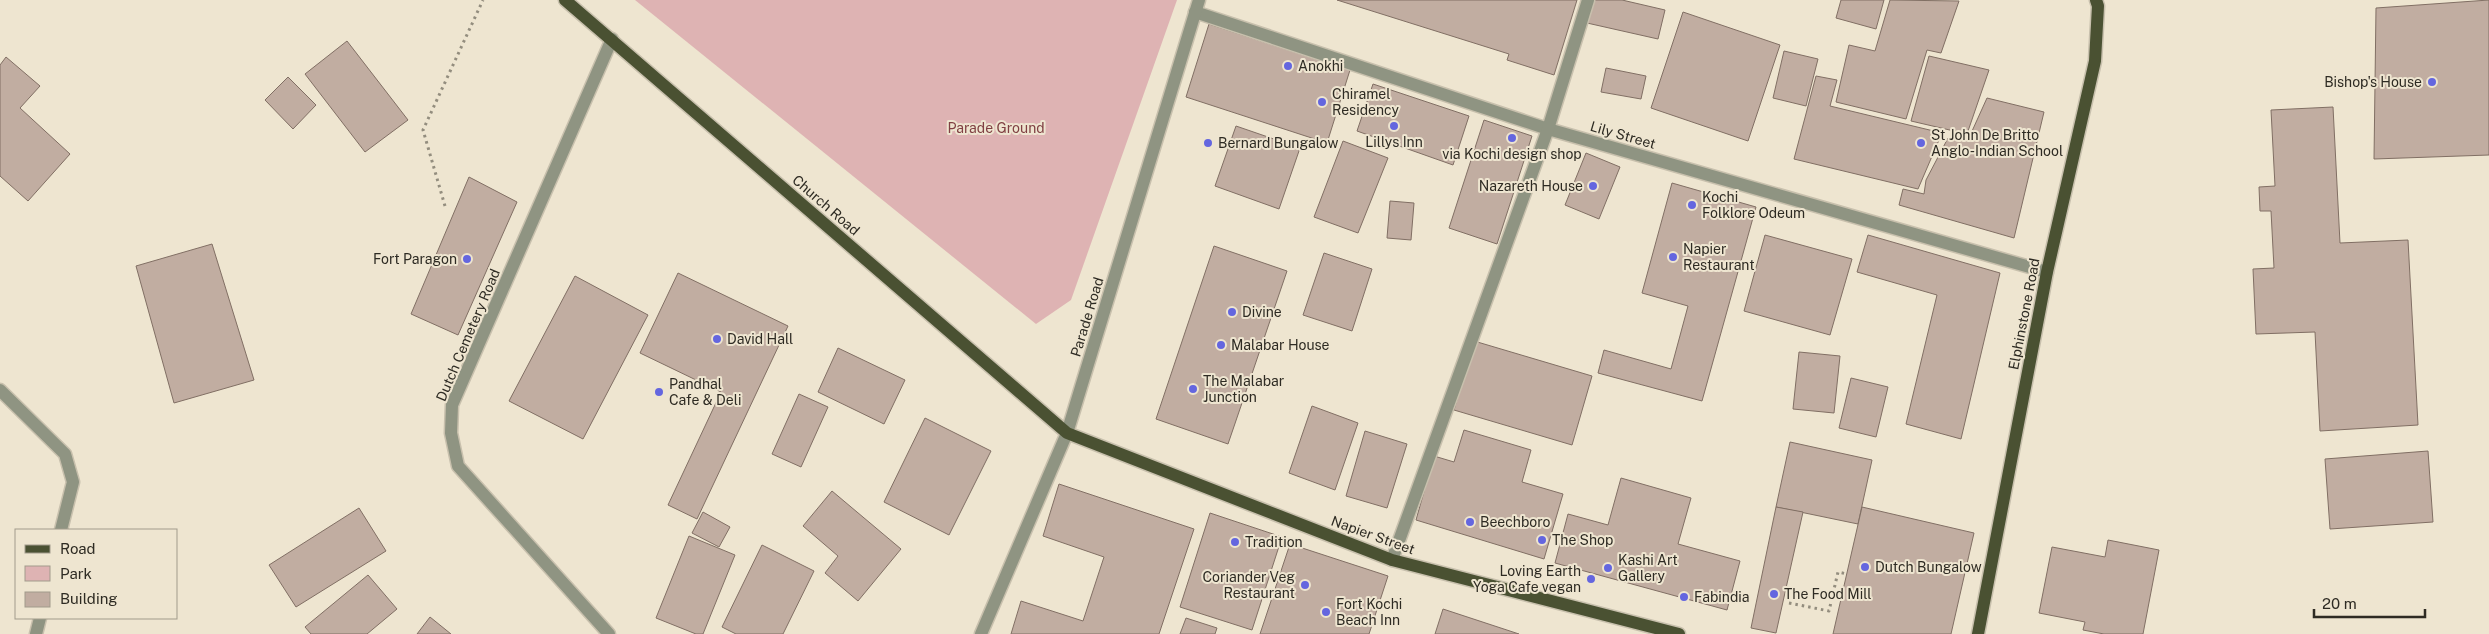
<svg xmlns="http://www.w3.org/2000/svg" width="2489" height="634" font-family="'Public Sans',sans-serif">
	<rect width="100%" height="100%" fill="#eee5d0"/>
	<!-- green -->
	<path fill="#deb3b3" d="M635 0H1177L1071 300 1036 324Z"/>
	<!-- building -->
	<g fill="#c1ada1" stroke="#816f64">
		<path d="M1337 0H1577L1554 75 1507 60 1509 54Z"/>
		<path d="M1592 0H1622L1665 10 1658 39 1587 23Z"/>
		<path d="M1841 0H1884L1876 29 1836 18Z"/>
		<path d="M1890 0 1959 1 1941 53 1927 50 1906 119 1836 102 1849 45 1875 51Z"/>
		<path d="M2489 0V155L2374 159 2376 8Z"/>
		<path d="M1683 12 1780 45 1748 141 1651 108Z"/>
		<path d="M1209 24 1350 70 1327 143 1186 97Z"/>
		<path d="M347 41 408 120 365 152 305 74Z"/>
		<path d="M1784 51 1818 59 1806 106 1773 98Z"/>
		<path d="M1929 56 1989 70 1967 134 1911 121Z"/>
		<path d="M6 57 40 86 20 108 70 154 28 201 0 176V65Z"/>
		<path d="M1606 68 1646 76 1641 99 1601 92Z"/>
		<path d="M1816 76 1837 80 1830 106 1942 133 1918 189 1794 159Z"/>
		<path d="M288 77 316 105 293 129 265 100Z"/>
		<path d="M1373 84 1469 116 1453 165 1357 131Z"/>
		<path d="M1987 98 2044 112 2014 238 1899 205 1903 189 1924 194 1926 180 1948 138 1968 140Z"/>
		<path d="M2333 107 2340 243 2408 240 2418 425 2320 431 2315 332 2256 334 2253 269 2274 268 2271 211H2260L2259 187 2275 186 2271 110Z"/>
		<path d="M1484 120 1532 136 1497 244 1449 228Z"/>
		<path d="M1236 126 1300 148 1279 209 1215 186Z"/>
		<path d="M1343 141 1388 158 1358 233 1314 217Z"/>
		<path d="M1586 153 1620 167 1599 219 1565 205Z"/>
		<path d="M469 177 517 202 458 335 411 314Z"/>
		<path d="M1672 183 1756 207 1702 401 1598 373 1604 350 1671 369 1688 306 1642 293Z"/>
		<path d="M1390 201 1414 203 1411 240 1387 238Z"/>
		<path d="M1765 235 1852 259 1830 335 1744 311Z"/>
		<path d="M1868 235 2000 273 1961 439 1906 424 1937 295 1857 272Z"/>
		<path d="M212 244 254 380 174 403 136 266Z"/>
		<path d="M1214 246 1287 271 1228 444 1156 419Z"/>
		<path d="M1324 253 1372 269 1352 331 1303 315Z"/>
		<path d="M678 273 788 326 697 519 668 505 721 392 640 353Z"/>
		<path d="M575 276 648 315 583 439 509 401Z"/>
		<path d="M1474 341 1592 376 1572 445 1454 410Z"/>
		<path d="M838 348 905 380 884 424 818 392Z"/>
		<path d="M1799 352 1840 356 1834 413 1793 409Z"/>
		<path d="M1851 378 1888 387 1876 437 1839 428Z"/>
		<path d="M799 394 828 407 801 467 772 454Z"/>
		<path d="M1312 406 1358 423 1335 490 1289 473Z"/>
		<path d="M925 418 991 451 949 535 884 502Z"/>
		<path d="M1464 430 1531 450 1522 482 1563 494 1544 559 1416 520 1434 456 1454 462Z"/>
		<path d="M1365 431 1407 444 1387 508 1346 496Z"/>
		<path d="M1790 442 1872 460 1858 524 1776 507Z"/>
		<path d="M2428 451 2433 522 2330 529 2325 459Z"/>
		<path d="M1621 478 1691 498 1678 544 1740 561 1727 610 1555 563 1568 514 1608 525Z"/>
		<path d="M1059 484 1194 529 1159 634H1011L1021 601 1083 621 1104 557 1043 536Z"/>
		<path d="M832 491 901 549 858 601 825 573 838 556 803 526Z"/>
		<path d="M1776 507 1803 512 1776 633 1751 628Z"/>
		<path d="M1862 507 1974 533 1951 634H1833Z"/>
		<path d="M359 508 386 551 296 607 269 565Z"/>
		<path d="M703 512 730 527 719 547 692 533Z"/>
		<path d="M1210 513 1282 537 1252 630 1180 607Z"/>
		<path d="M689 536 735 555 703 634H696L656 618Z"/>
		<path d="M2108 540 2159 550 2143 634H2104L2083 630 2085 622 2039 613 2052 547 2105 557Z"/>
		<path d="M1290 544 1388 576 1369 634H1260Z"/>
		<path d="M762 545 814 571 783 634H736L722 627Z"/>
		<path d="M368 575 397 609 367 634H311L305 627Z"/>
		<path d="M1443 609 1519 634H1435Z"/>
		<path d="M430 617 451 634H417Z"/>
		<path d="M1186 618 1217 628 1215 634H1180Z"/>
	</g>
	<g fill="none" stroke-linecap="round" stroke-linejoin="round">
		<!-- minor casing -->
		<g stroke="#c8c0ad" stroke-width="15">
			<g id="minor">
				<path d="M1195 12 1548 129 2047 272"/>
				<path d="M0 390 65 454 73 482 61 530"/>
				<path d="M1392 560 1548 129 1588 0"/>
				<path d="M36 634 40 618"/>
				<path d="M609 634 458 466 451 433 452 405 612 39"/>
				<path d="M981 634 1067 433 1199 0"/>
			</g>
		</g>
		<!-- major casing -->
		<g stroke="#c8c0ad" stroke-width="15">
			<g id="major">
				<path d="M565 0 1067 433 1392 560 1679 634"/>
				<path d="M1978 634 2047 272 2095 61 2098 6 2096 0"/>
			</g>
		</g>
		<!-- path -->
		<g stroke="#938d7e" stroke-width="3" stroke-dasharray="2.5 4" stroke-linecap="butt">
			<path d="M445 206 423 130 483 0"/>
			<path d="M1789 603 1829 611 1838 572 1847 574"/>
		</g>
		<!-- minor -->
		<use href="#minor" stroke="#8f9482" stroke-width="12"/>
		<!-- major -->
		<use href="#major" stroke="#4a5132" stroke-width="12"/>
	</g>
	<!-- markers -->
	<g fill="#6466df" stroke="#eee5d0" stroke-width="2">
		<circle cx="1288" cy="66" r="5"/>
		<circle cx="2432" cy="82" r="5"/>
		<circle cx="1322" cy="102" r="5"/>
		<circle cx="1394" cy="126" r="5"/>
		<circle cx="1512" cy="138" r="5"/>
		<circle cx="1208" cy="143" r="5"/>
		<circle cx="1921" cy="143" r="5"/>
		<circle cx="1593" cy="186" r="5"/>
		<circle cx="1692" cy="205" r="5"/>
		<circle cx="1673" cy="257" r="5"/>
		<circle cx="467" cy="259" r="5"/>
		<circle cx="1232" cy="312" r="5"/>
		<circle cx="717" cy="339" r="5"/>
		<circle cx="1221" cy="345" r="5"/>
		<circle cx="1193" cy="389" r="5"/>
		<circle cx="659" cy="392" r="5"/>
		<circle cx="1470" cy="522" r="5"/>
		<circle cx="1542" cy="540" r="5"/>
		<circle cx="1235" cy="542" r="5"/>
		<circle cx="1865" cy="567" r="5"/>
		<circle cx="1608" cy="568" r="5"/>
		<circle cx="1591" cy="579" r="5"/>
		<circle cx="1305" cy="585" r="5"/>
		<circle cx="1774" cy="594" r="5"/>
		<circle cx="1684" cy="597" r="5"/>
		<circle cx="1326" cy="612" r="5"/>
	</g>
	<g text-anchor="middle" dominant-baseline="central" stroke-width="4" stroke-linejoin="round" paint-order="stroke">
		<!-- poi labels -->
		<g font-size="14" fill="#2e2b23" stroke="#eee5d0" text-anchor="start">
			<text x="1298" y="66">Anokhi</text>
			<text x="2422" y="82" text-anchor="end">Bishop's House</text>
			<text x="1332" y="94">Chiramel<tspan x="1332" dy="16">Residency</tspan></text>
			<text x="1931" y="135">St John De Britto<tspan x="1931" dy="16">Anglo-Indian School</tspan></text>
			<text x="1394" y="142" text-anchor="middle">Lillys Inn</text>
			<text x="1218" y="143">Bernard Bungalow</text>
			<text x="1512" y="154" text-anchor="middle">via Kochi design shop</text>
			<text x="1583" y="186" text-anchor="end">Nazareth House</text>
			<text x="1702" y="197">Kochi<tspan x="1702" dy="16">Folklore Odeum</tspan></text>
			<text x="1683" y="249">Napier<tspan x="1683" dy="16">Restaurant</tspan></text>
			<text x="457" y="259" text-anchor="end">Fort Paragon</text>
			<text x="1242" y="312">Divine</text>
			<text x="727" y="339">David Hall</text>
			<text x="1231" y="345">Malabar House</text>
			<text x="1203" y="381">The Malabar<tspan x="1203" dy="16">Junction</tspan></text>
			<text x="669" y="384">Pandhal<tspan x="669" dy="16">Cafe &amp; Deli</tspan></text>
			<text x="1480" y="522">Beechboro</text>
			<text x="1552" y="540">The Shop</text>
			<text x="1245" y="542">Tradition</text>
			<text x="1618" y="560">Kashi Art<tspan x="1618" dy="16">Gallery</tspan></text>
			<text x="1875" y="567">Dutch Bungalow</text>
			<text x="1581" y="571" text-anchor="end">Loving Earth<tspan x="1581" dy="16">Yoga Cafe vegan</tspan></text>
			<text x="1295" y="577" text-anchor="end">Coriander Veg<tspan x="1295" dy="16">Restaurant</tspan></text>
			<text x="1784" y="594">The Food Mill</text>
			<text x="1694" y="597">Fabindia</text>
			<text x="1336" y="604">Fort Kochi<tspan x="1336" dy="16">Beach Inn</tspan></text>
		</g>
		<!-- park labels -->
		<g font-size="14" fill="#804043" stroke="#eee5d0">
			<text x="996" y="128">Parade Ground</text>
		</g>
		<!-- street labels -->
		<g font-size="14" fill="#2e2b23" stroke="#eee5d0">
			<text transform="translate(1623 135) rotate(16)">Lily Street</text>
			<text transform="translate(826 205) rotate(41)">Church Road</text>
			<text transform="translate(2024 314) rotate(-79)">Elphinstone Road</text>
			<text transform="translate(1087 317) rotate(-73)">Parade Road</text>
			<text transform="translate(468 335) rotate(-67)">Dutch Cemetery Road</text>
			<text transform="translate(1373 535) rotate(20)">Napier Street</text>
		</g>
	</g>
	<!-- legend -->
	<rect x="15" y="529" width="162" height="90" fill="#eee5d0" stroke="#a19b8b"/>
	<rect x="25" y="545" width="25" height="8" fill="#4a5132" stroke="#a19b8b"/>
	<text x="60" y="554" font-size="15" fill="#2e2b23">Road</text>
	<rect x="25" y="566" width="25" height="15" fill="#deb3b3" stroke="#a19b8b"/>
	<text x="60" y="579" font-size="15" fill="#2e2b23">Park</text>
	<rect x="25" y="592" width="25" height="15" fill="#c1ada1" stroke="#a19b8b"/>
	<text x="60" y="604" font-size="15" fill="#2e2b23">Building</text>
	<!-- scale -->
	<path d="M2314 609v8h111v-8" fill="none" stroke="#2e2b23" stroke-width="2.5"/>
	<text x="2322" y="609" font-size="15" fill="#2e2b23" stroke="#eee5d0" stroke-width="4" paint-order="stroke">20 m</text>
</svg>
